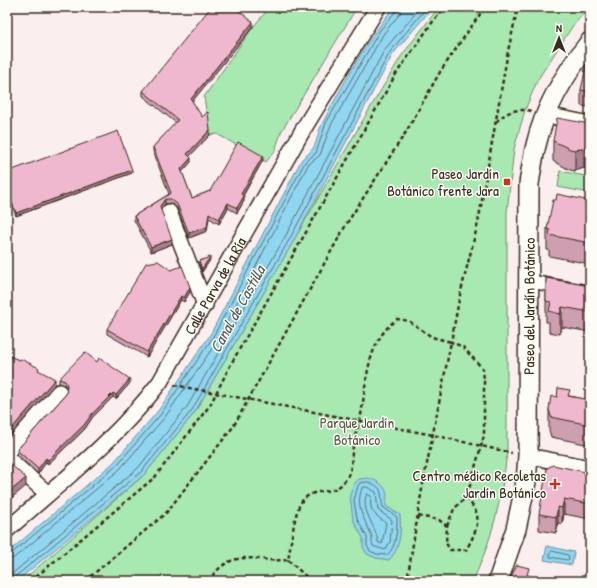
<svg xmlns="http://www.w3.org/2000/svg" width="597" height="588" font-family="'Patrick Hand',sans-serif">
	<rect width="100%" height="100%" fill="#faeeef"/>
	<filter id="ink" filterUnits="userSpaceOnUse"><feTurbulence type="fractalNoise" baseFrequency=".025" numOctaves="2"/><feDisplacementMap in="SourceGraphic" scale="8" xChannelSelector="R" yChannelSelector="G"/><feConvolveMatrix kernelMatrix="1 2 1 2 8 2 1 2 1" color-interpolation-filters="sRGB"/></filter>
	<g filter="url(#ink)">
		<!-- green -->
		<g fill="#a8e8b1" stroke="#728968">
			<path d="M270 7H357L281 132 275 151 266 162 217 134 210 135 204 97 253 27Z"/>
			<path d="M439 7H589L572 27 538 79 525 110 514 149 507 212V453C502 498 492 540 473 581H22L144 475 195 412 363 120 402 55Z"/>
			<path d="M560 171 590 177V193L558 187Z"/>
		</g>
		<!-- water -->
		<g fill="#90d6f1" stroke="#6e919d">
			<path d="M394 7H433L393 54 293 242 195 412 144 475 17 581H7V553L113 463 158 411 210 335 302 159C321 145 314 138 324 120 345 81 366 41 394 7Z"/>
			<path d="M368 478C376 480 386 485 387 495 387 499 385 502 386 506L400 515C401 531 401 548 389 560L376 558 367 554 363 547V538L353 520 350 495 354 484 359 479Z"/>
			<path d="M547 546 574 552 572 565 544 560Z"/>
		</g>
		<g fill="none" stroke-linecap="round" stroke-linejoin="round">
			<!-- shore -->
			<g stroke="#5d6f72" stroke-width="1">
				<path d="M368 482C386 488 379 494 383 507L397 517C397 529 397 547 387 555L377 554 370 551 367 546V537L357 519 354 500 358 486 360 483Z"/>
				<path d="M367 487 376 492 378 510 392 520 390 542 385 550 373 546C371 542 373 538 371 534 364 518 355 507 362 488Z"/>
				<path d="M367 494 371 496C369 513 375 514 386 523L382 544 378 542C377 527 359 509 367 494Z"/>
				<path d="M552 551 568 555 569 559 567 560 550 557V553Z"/>
				<path d="M7 555 11 554 116 466 161 414 213 337 305 162 316 153 326 123 380 30 396 11 397 7"/>
				<path d="M7 561 14 558 119 470 165 417 218 340 308 165 320 155 331 125 384 33 400 14 402 7"/>
				<path d="M9 581 13 573 138 468 187 407 285 237 385 49 421 7"/>
				<path d="M14 581 16 576 141 472 192 410 289 240 390 52 427 7"/>
			</g>
			<!-- pedestrian casing -->
			<g stroke="#3b2a1e" stroke-width="15">
				<path id="pedestrian" d="M528 281 590 292"/>
			</g>
			<!-- minor casing -->
			<g stroke="#3b2a1e" stroke-width="18">
				<g id="minor">
					<path d="M546 115 590 124"/>
					<path d="M169 212 205 305"/>
					<path d="M7 452 59 392"/>
					<path d="M528 456 590 468"/>
					<path d="M7 458 48 494"/>
					<path id="s1" d="M7 530C60 483 117 439 160 382L304 128 378 7"/>
				</g>
			</g>
			<!-- tertiary casing -->
			<g stroke="#3b2a1e" stroke-width="22">
				<g id="tertiary">
					<path id="s2" d="M498 581 516 529 526 482 528 456 529 184C531 171 533 157 536 145 545 107 566 72 590 42"/>
				</g>
			</g>
			<!-- path -->
			<g stroke="#3b2a1e" stroke-width="2.5" stroke-dasharray="4 3" stroke-linecap="butt">
				<path d="M496 122C507 111 517 108 531 111"/>
				<path d="M174 385 433 435 512 453"/>
				<path d="M418 516 439 520 447 526 446 543 450 550H466C472 540 482 521 475 510 472 505 469 501 467 496L484 436V380L483 369 463 347 451 342 460 295 478 223 508 51 518 7"/>
				<path d="M447 526 454 509 467 496"/>
				<path d="M288 560 311 581"/>
				<path d="M31 581 155 477 210 405 231 364 396 74 434 20 445 7"/>
				<path d="M85 581 166 513 233 427 347 223 406 132 440 72 485 7"/>
				<path d="M208 581C235 545 252 563 288 560 291 546 294 511 302 501 317 483 338 502 350 471 352 464 351 455 353 447 354 436 359 426 361 415 367 381 366 342 397 319L409 321 432 337 451 342 422 489 407 581"/>
			</g>
			<!-- pedestrian -->
			<use href="#pedestrian" stroke="#fdfcf7" stroke-width="12"/>
			<!-- minor -->
			<use href="#minor" stroke="#fdfcf7" stroke-width="15"/>
			<!-- tertiary -->
			<use href="#tertiary" stroke="#fdfcf7" stroke-width="19"/>
		</g>
		<!-- wall -->
		<g fill="#ce9eb1" stroke="#3b2a1e">
			<path d="M253 27 192 101 210 135 189 156 191 162 182 172 192 198 210 191 263 160 243 196 244 201 237 213 228 208 219 224 209 218 207 231 189 238 177 208 171 203 165 204 160 210 172 244 151 252 134 220V216L169 194 153 151V147L176 123 143 96V91Z"/>
			<path d="M590 62V107L581 106V90Z"/>
			<path d="M590 124V170L584 168 575 171 570 170 553 161V141Z"/>
			<path d="M7 172 132 173 16 216 7 192Z"/>
			<path d="M556 200 590 201V264L549 256V250H547V229Z"/>
			<path d="M210 260 202 272 199 264V261Z"/>
			<path d="M546 278 590 286V332L562 327 560 334 549 332V322H546Z"/>
			<path d="M190 292 184 302 181 300 147 357 107 334V329Z"/>
			<path d="M97 362 130 383 116 399 113 397 92 418 84 430 48 464 46 462 38 474 17 455V450L66 394 67 388 65 385 59 383V379Z"/>
			<path d="M570 396 590 400V445L551 437 549 430V409L557 397Z"/>
			<path d="M590 473V519L564 514 562 524 558 523 556 533 539 530V514Z"/>
		</g>
		<!-- shaded-wall -->
		<g fill="#a78190" stroke="#3b2a1e">
			<path d="M253 22V27L191 103V99Z"/>
			<path d="M210 130V135L187 159V154Z"/>
			<path d="M584 148V168L575 171V150Z"/>
			<path d="M263 156V160L241 199V194Z"/>
			<path d="M191 158V162L181 173V169Z"/>
			<path d="M132 170V173L16 216V213Z"/>
			<path d="M244 196V201L237 213V208Z"/>
			<path d="M165 199V204L160 210V206Z"/>
			<path d="M228 203V208L219 224V219Z"/>
			<path d="M209 213 207 231 189 238V233Z"/>
			<path d="M172 239V244L151 252V247Z"/>
			<path d="M210 257V260L202 272V269Z"/>
			<path d="M190 287V292L184 302V298Z"/>
			<path d="M181 296V300L147 357V352Z"/>
			<path d="M562 307V327L560 334V314Z"/>
			<path d="M55 379V384L7 439V434Z"/>
			<path d="M130 379V383L116 399V395Z"/>
			<path d="M113 393V397L92 418 84 430 48 464V460L92 414Z"/>
			<path d="M46 458V462L38 474V469Z"/>
			<path d="M26 478V486L8 501V507L7 508V494Z"/>
			<path d="M564 499V514L562 524V508Z"/>
			<path d="M558 507V523L556 533V517Z"/>
		</g>
		<!-- building -->
		<g fill="#efb8ce" stroke="#3b2a1e">
			<path d="M211 7H234L253 22 191 99 202 117 208 112 210 130 187 154 191 158 181 169 192 198 210 191 238 142 263 156 241 194 244 196 237 208 228 203 219 219 209 213 207 227 189 233 177 204 171 199H165L160 206 161 210 172 239 151 247 134 216 171 193 153 147 178 120 143 91Z"/>
			<path d="M587 62H590V92L581 90Z"/>
			<path d="M557 118 590 124V149L584 148 575 150 570 149 553 141Z"/>
			<path d="M118 131 132 170 16 213 7 189V172Z"/>
			<path d="M557 194 590 201V243L549 235 550 230 547 229 553 200H556Z"/>
			<path d="M210 257 202 269 199 261Z"/>
			<path d="M158 261 171 270 182 266 190 287 184 298 181 296 147 352 107 329 146 263Z"/>
			<path d="M546 278 590 286V312L562 307 560 314 549 311 551 302 546 301Z"/>
			<path d="M85 352 97 362 99 358 130 379 116 395 113 393 92 414 84 425 48 460 46 458 38 469 17 450 66 394 67 385 65 381 59 379Z"/>
			<path d="M7 355 19 360 21 359 39 368 38 370 55 379 7 434Z"/>
			<path d="M558 388 570 390 568 396 590 400V425L551 417 549 409 551 396 557 397Z"/>
			<path d="M7 461 26 478 7 494Z"/>
			<path d="M553 465 590 473V504L564 499 562 508 558 507 556 517 539 514 547 468Z"/>
			<path d="M517 565 529 568 527 575 545 579V581H509Z"/>
		</g>
	</g>
	<!-- markers -->
	<g fill="#c8321e" stroke="#fdfcf7" stroke-width="1.5">
		<rect x="503" y="178" width="8" height="8" rx="2"/>
		<path d="M553 478h4v4h4v4h-4v4h-4v-4h-4v-4h4z"/>
	</g>
	<g text-anchor="middle" dominant-baseline="central" stroke-width="3" stroke-linejoin="round" paint-order="stroke">
		<!-- poi labels -->
		<g font-size="15" fill="#3b2a1e" stroke="#fdfcf7" text-anchor="end">
			<text x="499" y="173">Paseo Jardín<tspan x="499" dy="17">Botánico frente Jara</tspan></text>
			<text x="546" y="475">Centro médico Recoletas<tspan x="546" dy="17">Jardín Botánico</tspan></text>
		</g>
		<!-- street labels -->
		<g font-size="15" fill="#3b2a1e" stroke="#fdfcf7">
			<text stroke="none"><textPath href="#s1" startOffset="324">Calle Parva de la Ría</textPath></text>
			<text stroke="none"><textPath href="#s2" startOffset="279">Paseo del Jardín Botánico</textPath></text>
		</g>
		<!-- park labels -->
		<g font-size="15" fill="#565a43" stroke="#fdfcf7">
			<text x="357" y="422">Parque Jardín<tspan x="357" dy="17">Botánico</tspan></text>
		</g>
		<!-- water labels -->
		<g font-size="16" font-style="italic" fill="#545e5d" stroke="#fdfcf7">
			<text transform="translate(237 309) rotate(-61)">Canal de Castilla</text>
		</g>
	</g>
	<!-- margin -->
	<rect width="597" height="588" fill="none" stroke="#fdfcf7" stroke-width="24"/>
	<rect x="12" y="12" width="573" height="564" fill="none" stroke="#3b2a1e" stroke-width="1.5" filter="url(#ink)"/>
	<!-- north arrow -->
	<g transform="translate(559 38)" stroke="#fdfcf7" stroke-width="3" paint-order="stroke">
	<path d="M0-3L7 15L0 10L-7 15Z" fill="#3b2a1e"/>
	<text y="-6" font-size="11" font-weight="bold" text-anchor="middle" fill="#3b2a1e">N</text>
	</g>
</svg>
